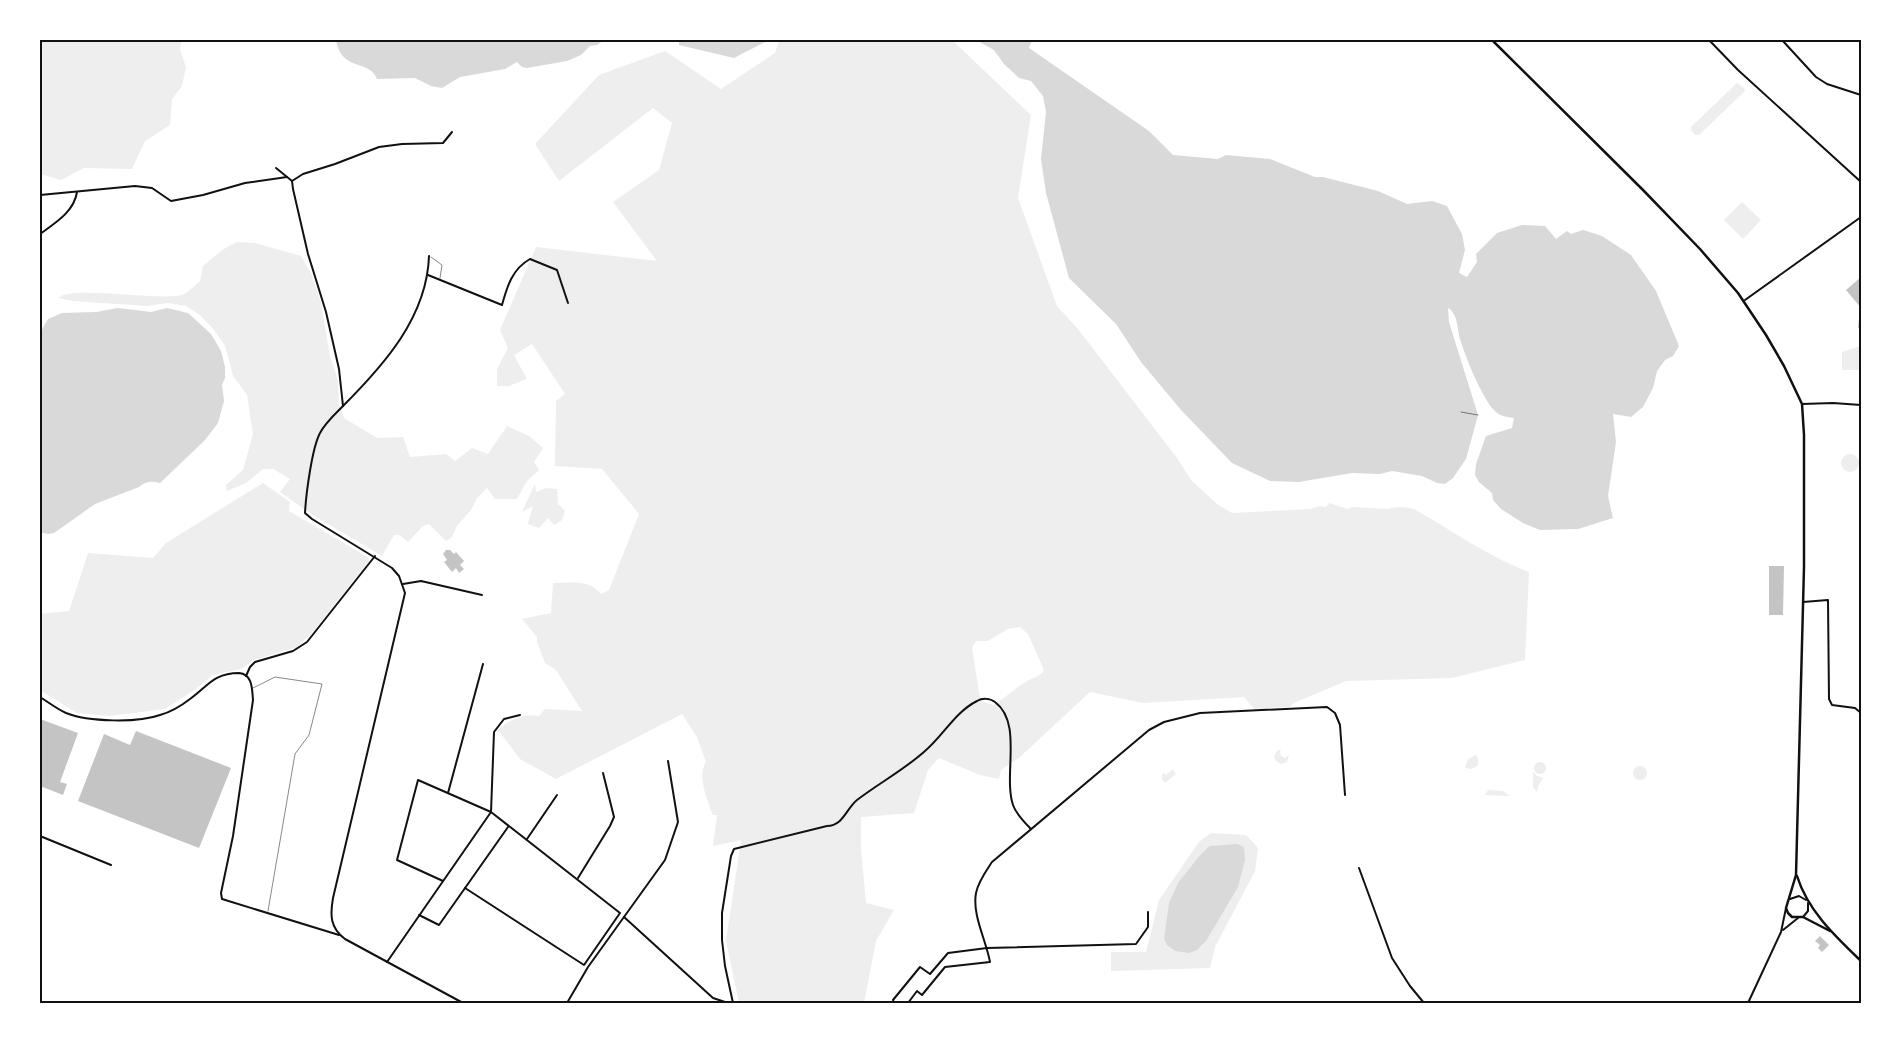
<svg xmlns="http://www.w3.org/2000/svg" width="1901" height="1043" font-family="Barlow,sans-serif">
	<rect width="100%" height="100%" fill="#fff"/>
	<!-- green -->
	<g fill="#eee" fill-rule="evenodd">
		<path d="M40 40H181L180 50 186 67 182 86 172 99 170 125 145 141 132 169 84 168 61 180 40 174Z"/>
		<path d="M779 40H952L1031 115 1018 198 1057 306 1078 329 1177 458 1191 480 1217 504 1232 513 1311 509 1319 506 1326 507 1329 503 1348 509 1352 507 1389 509C1396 506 1407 507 1414 509 1453 531 1488 557 1529 572L1525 660 1452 678 1346 681 1294 703 1289 707 1254 709 1244 697 1143 703 1090 692 1020 757 1001 770 999 779 980 775 939 758 928 770 914 813 861 817V850L866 903 894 910 876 941 864 1003H739L726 941 741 840 713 846 717 815H713C707 800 697 776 706 762L697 737 682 714 556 779 520 759 498 730C509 720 524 713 539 716L545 709 582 711 556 670 545 663 537 642V637L522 619 551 613 553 583C571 583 589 579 601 594L609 590 639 514 602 469 555 466 556 401 565 394 532 344 514 355 527 379 509 386H497V369L508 348 500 330 536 247 657 261 613 202 659 170 672 123 653 108 559 181 535 144 599 75 665 51 721 89 775 53ZM1020 627 1028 634 1044 670C1039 678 1031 678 1024 683 1013 690 1004 699 993 705L982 701 980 698 972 648 976 641H988L1008 629Z"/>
		<path d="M1737 83 1744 88 1745 91 1699 135H1695L1691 130V127Z"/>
		<path d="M1742 202 1761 220 1743 239 1724 220Z"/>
		<path d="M237 242 255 243 301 256 311 273 321 303 330 356 338 381 339 405 344 418 377 438 403 437 410 457 446 454 455 461 472 448 488 454 507 426 529 436 543 448 534 462 539 470 527 481 517 499H495L487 488 477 498 471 510 457 526 452 537 446 541 429 524 423 526 408 542 399 535H394L382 556 311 514 280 492 290 479 273 469H263L246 483 227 491 226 485 243 470 253 434 247 395 233 376 225 346 214 330 200 315 186 306 168 303 147 306 73 301 58 298C72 285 157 301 182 295 188 293 195 285 200 281L203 266 222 250Z"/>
		<path d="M1861 346V370H1842V352Z"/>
		<circle cx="1850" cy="463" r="9"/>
		<path d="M263 483 290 502 289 511 369 558V561L311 634 297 647 254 660 241 669 213 675 193 691 165 709 109 716 77 713 40 690V614L69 611 88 553 153 558 166 543Z"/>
		<path d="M535 484 536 492 546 488 557 489 558 504 565 511 562 520 554 525 548 518 539 528 528 524 533 506 522 512Z"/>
		<path d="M1282 749 1280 751 1281 756 1285 758 1289 755 1287 762 1281 764 1276 761 1274 757 1277 751Z"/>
		<path d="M1476 755 1478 759V765L1472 769 1465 768 1468 759Z"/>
		<circle cx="1540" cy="768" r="6"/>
		<circle cx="1640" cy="773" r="7"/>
		<path d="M1173 769 1176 774 1165 783 1162 779V775L1164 773 1166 775Z"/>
		<path d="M1533 772 1537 776 1543 778 1538 786 1537 792 1533 787Z"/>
		<path d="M1488 790 1503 791 1510 796 1485 795Z"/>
		<path d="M1211 833 1246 835 1258 848 1255 871 1215 947 1210 968 1111 971V952H1146L1159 900 1199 842Z"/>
	</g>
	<!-- water -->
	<g fill="#d9d9d9">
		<path d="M336 40H604L597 45 590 46 581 55 567 61 527 68 522 67 517 62 505 69 460 77 442 88 431 86 415 78 377 79C370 59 341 72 336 40Z"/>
		<path d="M679 40H769L734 58 679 45Z"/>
		<path d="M976 40H1032L1029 48 1149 131 1173 155 1218 159 1226 155 1270 159 1315 177H1323L1378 191 1407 204 1432 201 1447 206 1462 234 1465 250 1459 273 1467 277 1477 262 1476 254 1497 233 1522 225 1545 226 1556 239 1567 231 1571 234 1583 230 1602 236 1631 255 1656 291 1679 346 1673 356 1665 360 1657 371 1653 388 1643 407 1631 417 1613 414 1616 442 1608 496 1613 518 1578 529 1540 530 1523 523 1501 509 1493 500 1492 493 1479 482 1475 475 1476 464 1486 436 1512 428 1514 418C1508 417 1502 417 1496 412 1483 401 1465 356 1460 339 1457 328 1458 314 1448 308L1449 322 1478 415 1466 459 1453 478 1445 484 1437 483 1422 476 1392 471 1380 474 1352 473 1299 482 1270 481 1232 463 1181 410 1141 362 1116 324 1069 278 1046 193 1041 159 1046 112 1043 96 1031 81 1019 78 1004 64 994 50Z"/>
		<path d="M118 308 151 312 167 308 188 313 211 334 221 351 225 367V378L222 385 224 401 218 423 205 440 160 483C151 481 146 481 139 487L95 504 54 533 48 534 40 532V333L48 319 62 313 96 312Z"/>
		<path d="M1237 844 1244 847 1245 860 1238 887 1206 941 1197 950 1189 953 1175 951 1167 945 1164 939 1169 903 1178 883 1201 854 1210 846Z"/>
	</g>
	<!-- building -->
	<g fill="#c4c4c4">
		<path d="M1861 277V308L1846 290Z"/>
		<path d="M1860 308H1861V329L1858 328Z"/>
		<path d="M446 550H450L454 554 456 552 464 561 460 565 464 569 459 573 456 568 452 572 444 562 447 560 443 554Z"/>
		<path d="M1769 566H1784L1783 615H1769Z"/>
		<path d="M40 719 78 733 60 782 67 784 63 795 40 786Z"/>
		<path d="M136 731 231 768 199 848 78 801 104 734 130 745Z"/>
		<path d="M1820 936 1829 945 1822 952 1818 948 1820 945 1815 941Z"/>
	</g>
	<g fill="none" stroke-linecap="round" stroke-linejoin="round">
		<!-- path -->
		<path stroke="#111" stroke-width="0.5" d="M1461 412 1478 415"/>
		<!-- service -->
		<g stroke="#111" stroke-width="0.5">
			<path d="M431 257 442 265 440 278"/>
			<path d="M253 688 275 677 322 684 309 735 295 754 268 911"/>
		</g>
		<!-- minor -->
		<g stroke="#111" stroke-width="2">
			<path d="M1782 40 1816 77 1827 84 1861 95"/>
			<path d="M276 168 292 181"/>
			<path d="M40 195 135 186 152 188 171 201 203 195 245 183 287 177"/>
			<path d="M40 234C55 223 74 212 77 192"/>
			<path d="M428 275 502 305C507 287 512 269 530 259L557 270 568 303"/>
			<path d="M343 406 339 369 326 312 308 254 293 189 292 181 303 174 335 164 379 147 402 144 443 143 452 132"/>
			<path d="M343 406C384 365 427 317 429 256"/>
			<path d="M403 584 421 581 482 595"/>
			<path d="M1803 602 1828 600 1829 699 1832 705 1855 708 1861 713"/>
			<path d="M246 676 250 667 255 662 293 651 307 642 375 556"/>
			<path d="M40 697C48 702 57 709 66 713 88 722 138 723 160 715 171 712 181 706 190 699 208 686 214 673 239 673 253 674 252 690 253 700L233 836 221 893 222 899 339 935"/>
			<path d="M448 793 483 664"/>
			<path d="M40 836 111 865"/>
			<path d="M527 839 557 795"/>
			<path d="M1359 868 1392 958 1410 986 1424 1003"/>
			<path d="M578 878 610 826 614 817 603 773"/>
			<path d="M443 881 397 860 418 780 491 812 620 913 584 965 465 888"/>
			<path d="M419 915 439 925 508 827"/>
			<path d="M624 917 713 998 728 1003"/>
			<path d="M387 962 491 812 494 732 504 719 520 715"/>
			<path d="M567 1003 588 967 665 860 678 822 668 761"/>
			<path d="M733 1003 725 966 722 940V913L731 856 734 849 827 826C843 826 846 809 857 800 879 783 904 770 925 751 943 736 955 712 977 701 982 698 990 698 995 702 1023 723 1003 775 1013 805 1016 814 1024 822 1031 829"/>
			<path d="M894 1003 893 1000 920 967 930 974 948 953 987 948 1136 944 1148 927V912"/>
			<path d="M908 1003 917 991 922 995 945 967 990 962C986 940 972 915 976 893 978 882 986 871 992 862L1149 730 1164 722 1200 713 1327 707 1335 713 1340 725 1345 795"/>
		</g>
		<!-- tertiary -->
		<g stroke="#111" stroke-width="2">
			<path d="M1709 40 1738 70 1861 182"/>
			<path d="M1745 300 1861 217"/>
			<path d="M1802 404 1833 403 1861 405"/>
			<path d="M343 406C335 414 325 423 320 433 312 448 306 494 305 513L312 519 392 568 399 576 405 593 333 898C330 915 330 928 345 939L463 1003"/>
			<path d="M1790 899 1799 896 1806 900"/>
			<path d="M1803 917 1808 911V903"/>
			<path d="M1783 930 1798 918"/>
			<path d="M1748 1003 1781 932 1786 908"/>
		</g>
		<!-- secondary -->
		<g stroke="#111" stroke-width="2.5">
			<path d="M1492 40 1644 191 1700 249 1738 293 1766 335 1784 366 1802 404 1804 435V567L1796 875 1786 908 1788 913 1792 917H1803L1830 931"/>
			<path d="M1797 876C1808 911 1835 936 1861 961"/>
		</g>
	</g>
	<!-- border -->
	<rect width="1901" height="1043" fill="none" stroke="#ffffff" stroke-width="82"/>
	<rect x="41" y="41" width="1819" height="961" fill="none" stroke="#111" stroke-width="2"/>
</svg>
